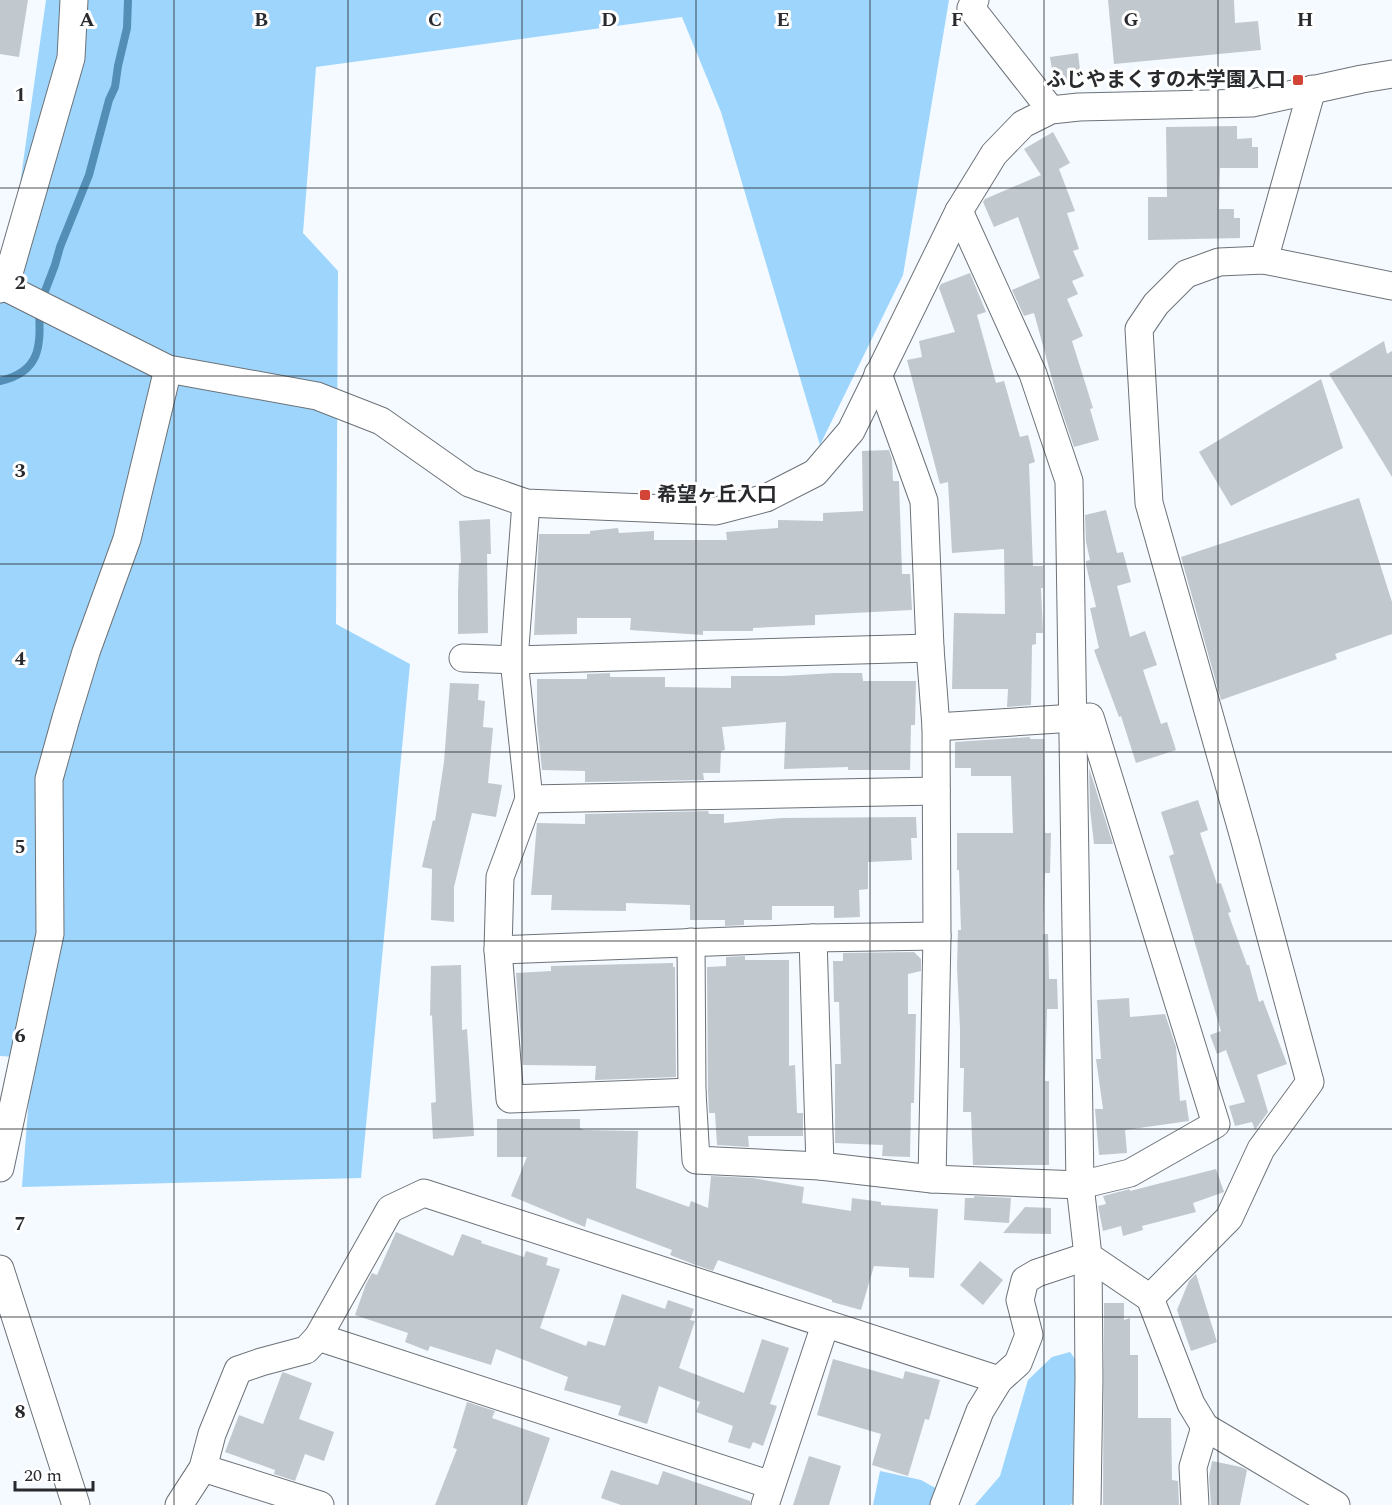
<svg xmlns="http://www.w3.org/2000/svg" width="1392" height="1505" font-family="Spectral,'Noto Sans JP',serif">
	<rect width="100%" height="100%" fill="#f4faff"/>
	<!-- green -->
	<g fill="#9dd5fd">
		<path d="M46 0H949L903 275 820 445 721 112 682 17 316 67 303 233 338 271 336 624 410 664 361 1178 22 1187 32 1058 0 1056V300L4 298Z"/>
		<path d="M1070 1352 1089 1378 1086 1495 1070 1505H975L1000 1476 1028 1380 1052 1357Z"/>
		<path d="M880 1471 921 1480 948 1495 946 1505H873Z"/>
	</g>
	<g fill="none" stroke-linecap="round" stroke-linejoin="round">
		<!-- stream -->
		<g stroke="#538eb6" stroke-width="8">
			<path d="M42 299 55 265 60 247 89 175 109 100 115 87 118 66 127 28 128 0"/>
			<path d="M0 381C40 372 41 347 39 311"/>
		</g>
	</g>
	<!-- building -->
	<g fill="#c1c9ce">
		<path d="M0 0H28L19 57 0 54Z"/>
		<path d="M1108 0H1234L1235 23 1258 21 1261 50 1114 64Z"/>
		<path d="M1078 53 1081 78 1054 82 1050 57Z"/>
		<path d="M1237 126V139L1252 138V147H1258V168H1220L1219 209H1234V218H1240V238L1148 240V197H1167L1166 127Z"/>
		<path d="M1053 132 1070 163 1059 169 1075 211 1067 213 1079 249 1073 251 1084 276 1072 281 1078 294 1067 299 1083 336 1072 341 1093 408 1090 409 1099 440 1074 447 1057 397 1034 313 1024 316 1012 290 1040 278 1018 217 994 227 983 202 985 199 1041 175 1024 149Z"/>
		<path d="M970 273 986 312 977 315 996 383 1004 381 1020 437 1028 435 1035 462 1029 464 1033 566H1043V588H1041L1043 633H1036V644L1032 645 1031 705 1007 707 1008 689H952L954 613 1005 614 1004 549 952 553 948 482 940 484 907 360 922 357 919 341 955 332 939 288 941 284Z"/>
		<path d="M1384 341 1387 354 1392 351V477L1329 374Z"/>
		<path d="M1321 379 1343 448 1231 506 1199 452Z"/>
		<path d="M889 450 892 459 893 481H899L902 574H910L912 610 815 615V625L753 628V631H703V635L630 630 631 618H577V634L534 635 539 534H590V531L618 528 619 533 654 531V540H727L726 532 778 528V520L823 521V513L863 511 862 451Z"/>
		<path d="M1359 498 1392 602V634L1335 654 1337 659 1221 700 1181 557Z"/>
		<path d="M1106 510 1117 553 1123 552 1131 582 1117 586 1130 637 1145 631 1157 665 1143 670 1161 724 1167 722 1176 750 1136 763 1121 716 1119 717 1094 650 1099 648 1090 608 1096 607 1086 565V561L1090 560 1086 542 1085 515Z"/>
		<path d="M490 519 491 554H487L488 633 458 634V591L459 564 461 563 459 521Z"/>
		<path d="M610 673V677H665V687L731 688V676H783L834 673H862L863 681H916L915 725H911L910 770H848V767L784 769 786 722 722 727 725 750 721 751 720 773H703L704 780 585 782V771L542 770 537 723V679H587V674Z"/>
		<path d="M450 683 479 684 478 700 485 701 483 727 493 728 488 783 502 785 496 817 472 813 454 887V922L431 920 432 869 422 867 433 820 435 821 444 762Z"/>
		<path d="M1030 737V739H1044L1045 833H1051L1050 873H1045L1043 934H1048L1049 979H1057L1058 1009H1047L1045 1081H1049V1165H973L971 1112H963L964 1068H960V1028L957 967 958 930H961L959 870H957V833H1013L1011 776H971V768H955V742Z"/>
		<path d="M1089 768 1113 844H1094L1090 809Z"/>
		<path d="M1198 800 1208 830 1200 833 1217 884 1221 883 1231 912 1228 913 1247 965H1249L1259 1002 1263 1000 1287 1064 1257 1075 1268 1112 1255 1130 1252 1122 1235 1126 1229 1106 1245 1102 1226 1050 1217 1054 1210 1035 1221 1031 1169 856 1174 854 1161 812Z"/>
		<path d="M708 811 709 814H724V823L782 818 916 817 917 838H911L912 860 868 862V889L859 890 860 917 834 918V906H772V920H744V925L725 926V920H690V905L626 903V911L551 910 552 895H531L537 823 585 824V814Z"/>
		<path d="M914 952 921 959V971L908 974V1014H916L914 1103H911L910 1157 882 1156 883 1145 835 1143V1064H841L839 1002H834L833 961H843V953Z"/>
		<path d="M745 956V960H789V1066L795 1065 797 1113H803V1136H748L749 1147 717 1145 715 1113H709L708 1091 707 967 726 966V957Z"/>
		<path d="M673 963V967H675L676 1077 595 1080 596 1066 523 1065 516 973 551 971V966Z"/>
		<path d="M461 965 462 1030 467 1029 474 1136 433 1139 431 1103 436 1102 432 1015 430 1016 431 966Z"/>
		<path d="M1129 998 1130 1017 1165 1014 1176 1047 1180 1101 1186 1100 1189 1121 1125 1130 1127 1153 1099 1155 1095 1109H1103L1096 1059H1101L1097 1000Z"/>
		<path d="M497 1119H580V1128L584 1130 638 1131 636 1188 689 1207 691 1201 708 1208 711 1176 752 1178 804 1187 802 1203 851 1211 852 1198 881 1202V1205L938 1209 934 1278 909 1277V1268L874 1266 861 1310 832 1302V1300L718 1260 713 1271 693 1264 670 1255 672 1250 587 1218 585 1227 511 1196 527 1157H497Z"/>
		<path d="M1216 1169 1224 1192 1193 1203 1196 1212 1142 1226 1143 1230 1123 1236 1121 1226 1103 1231 1098 1206 1106 1204 1103 1196 1130 1189V1191Z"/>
		<path d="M974 1196 1011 1198 1009 1223 964 1220 965 1198H974Z"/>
		<path d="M1025 1207 1051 1208V1234L1003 1233Z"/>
		<path d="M396 1232 453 1256 462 1234 482 1241 481 1243 524 1257 526 1251 548 1258 546 1265 560 1269 540 1328 586 1346 588 1341 605 1346 622 1294 665 1309 668 1300 694 1309 690 1320 695 1321 679 1368 744 1393 762 1339 789 1348 770 1404 777 1406 763 1446 753 1442 750 1449 728 1442 733 1426 696 1412 700 1402 659 1386 647 1424 618 1415 621 1406 564 1390 568 1377 496 1349 491 1365 430 1346 428 1351 405 1342 408 1333 355 1315 366 1284 372 1273 377 1275Z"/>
		<path d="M980 1261 1003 1280 983 1305 960 1285Z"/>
		<path d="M1196 1274 1217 1342 1191 1351 1177 1310 1189 1281Z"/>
		<path d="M1104 1303H1124V1320L1130 1318V1355H1138V1418H1171L1172 1480 1178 1481 1179 1505H1103Z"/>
		<path d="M833 1359 903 1379 905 1371 940 1380 929 1420 925 1419 908 1476 872 1465 881 1434 817 1415Z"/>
		<path d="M283 1372 312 1383 299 1419 334 1432 324 1461 305 1454 295 1481 274 1474 275 1470 225 1452 239 1415 263 1424 282 1373Z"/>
		<path d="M467 1402 495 1411 492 1418 550 1438 527 1505H435L457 1449 453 1448Z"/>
		<path d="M809 1456 841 1466 829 1505H793Z"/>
		<path d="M1212 1461 1241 1467 1247 1470 1240 1505H1211L1209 1477Z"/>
		<path d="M611 1470 658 1485 663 1471 750 1501V1505H621L601 1498Z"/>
	</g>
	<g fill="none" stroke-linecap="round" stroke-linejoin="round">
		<!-- minor casing -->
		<g stroke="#6c7277" stroke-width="29">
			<g id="minor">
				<path d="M975 0 971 8 1051 110"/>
				<path d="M959 211 1033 374 1069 481 1080 1185 1088 1256 1089 1378 1087 1505"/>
				<path d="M1264 260 1312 89"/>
				<path d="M5 287 71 58 74 0"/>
				<path d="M0 289 5 287 168 369 317 396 381 421 469 483 526 503 716 511 766 498 815 473 851 431 959 211 994 154 1023 124 1051 110 1079 107 1252 103 1362 79 1392 74"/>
				<path d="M878 374 924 501 930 648 936 727 937 936 932 1179"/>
				<path d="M526 503 514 660 529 799 500 877 498 950 510 1099 692 1092"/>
				<path d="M463 658 514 660 930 648"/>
				<path d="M529 799 936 791"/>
				<path d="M813 938 820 1166"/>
				<path d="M691 942 692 1092 696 1160 820 1166 932 1179 1080 1185 1130 1173 1216 1124 1090 717 936 727"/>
				<path d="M498 950 813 938 937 936"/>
				<path d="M0 1168 50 934 49 779 66 718 86 652 127 539 168 369"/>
				<path d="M0 1269 76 1505"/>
				<path d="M1150 1298 1229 1218 1261 1149 1310 1082 1245 841 1149 503 1139 329 1156 304 1186 274 1219 262 1264 260 1392 286"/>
				<path d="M318 1337 771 1485"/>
				<path d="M203 1468 320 1505"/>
				<path d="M179 1505 203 1468 212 1434 238 1370 261 1362 306 1350 318 1337 390 1209 424 1193 999 1380"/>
				<path d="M765 1505 825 1325"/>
				<path d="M944 1505 980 1411 999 1380 1018 1363 1029 1335 1020 1300 1025 1280 1037 1273 1088 1256 1150 1298 1191 1404 1205 1427 1336 1505"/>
				<path d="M1195 1505 1193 1467 1205 1427"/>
			</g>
		</g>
		<!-- minor -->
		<use href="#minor" stroke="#fff" stroke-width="27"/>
	</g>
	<!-- grid -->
	<path fill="none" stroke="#282a2d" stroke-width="1.5" stroke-opacity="0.55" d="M174 0V1505M348 0V1505M522 0V1505M696 0V1505M870 0V1505M1044 0V1505M1218 0V1505M0 188H1392M0 376H1392M0 564H1392M0 752H1392M0 941H1392M0 1129H1392M0 1317H1392"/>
	<!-- markers -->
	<g fill="#d24536" stroke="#fff" stroke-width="2">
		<rect x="1292" y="74" width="12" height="12" rx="3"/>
		<rect x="639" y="489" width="12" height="12" rx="3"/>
	</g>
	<g text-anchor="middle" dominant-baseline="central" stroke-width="6" stroke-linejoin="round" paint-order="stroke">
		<!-- poi labels -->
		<g font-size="20" font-weight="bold" fill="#282a2d" stroke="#fff" text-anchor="end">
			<text x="1286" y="80">ふじやまくすの木学園入口</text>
			<text x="657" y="495" text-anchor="start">希望ヶ丘入口</text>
		</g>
	</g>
	<g font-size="20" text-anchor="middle" font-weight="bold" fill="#282a2d" stroke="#fff" stroke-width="6" stroke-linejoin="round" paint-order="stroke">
		<text x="87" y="26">A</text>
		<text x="261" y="26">B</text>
		<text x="435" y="26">C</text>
		<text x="609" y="26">D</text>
		<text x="783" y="26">E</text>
		<text x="957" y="26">F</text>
		<text x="1131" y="26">G</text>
		<text x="1305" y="26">H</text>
		<text x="20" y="101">1</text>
		<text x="20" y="289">2</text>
		<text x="20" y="477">3</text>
		<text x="20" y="665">4</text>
		<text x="20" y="853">5</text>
		<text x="20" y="1042">6</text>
		<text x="20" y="1230">7</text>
		<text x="20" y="1418">8</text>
	</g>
	<!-- scale -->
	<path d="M15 1481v9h78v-9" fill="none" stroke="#282a2d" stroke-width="3"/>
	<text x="24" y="1481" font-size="18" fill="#282a2d" stroke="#ffffff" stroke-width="4.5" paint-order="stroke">20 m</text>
</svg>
